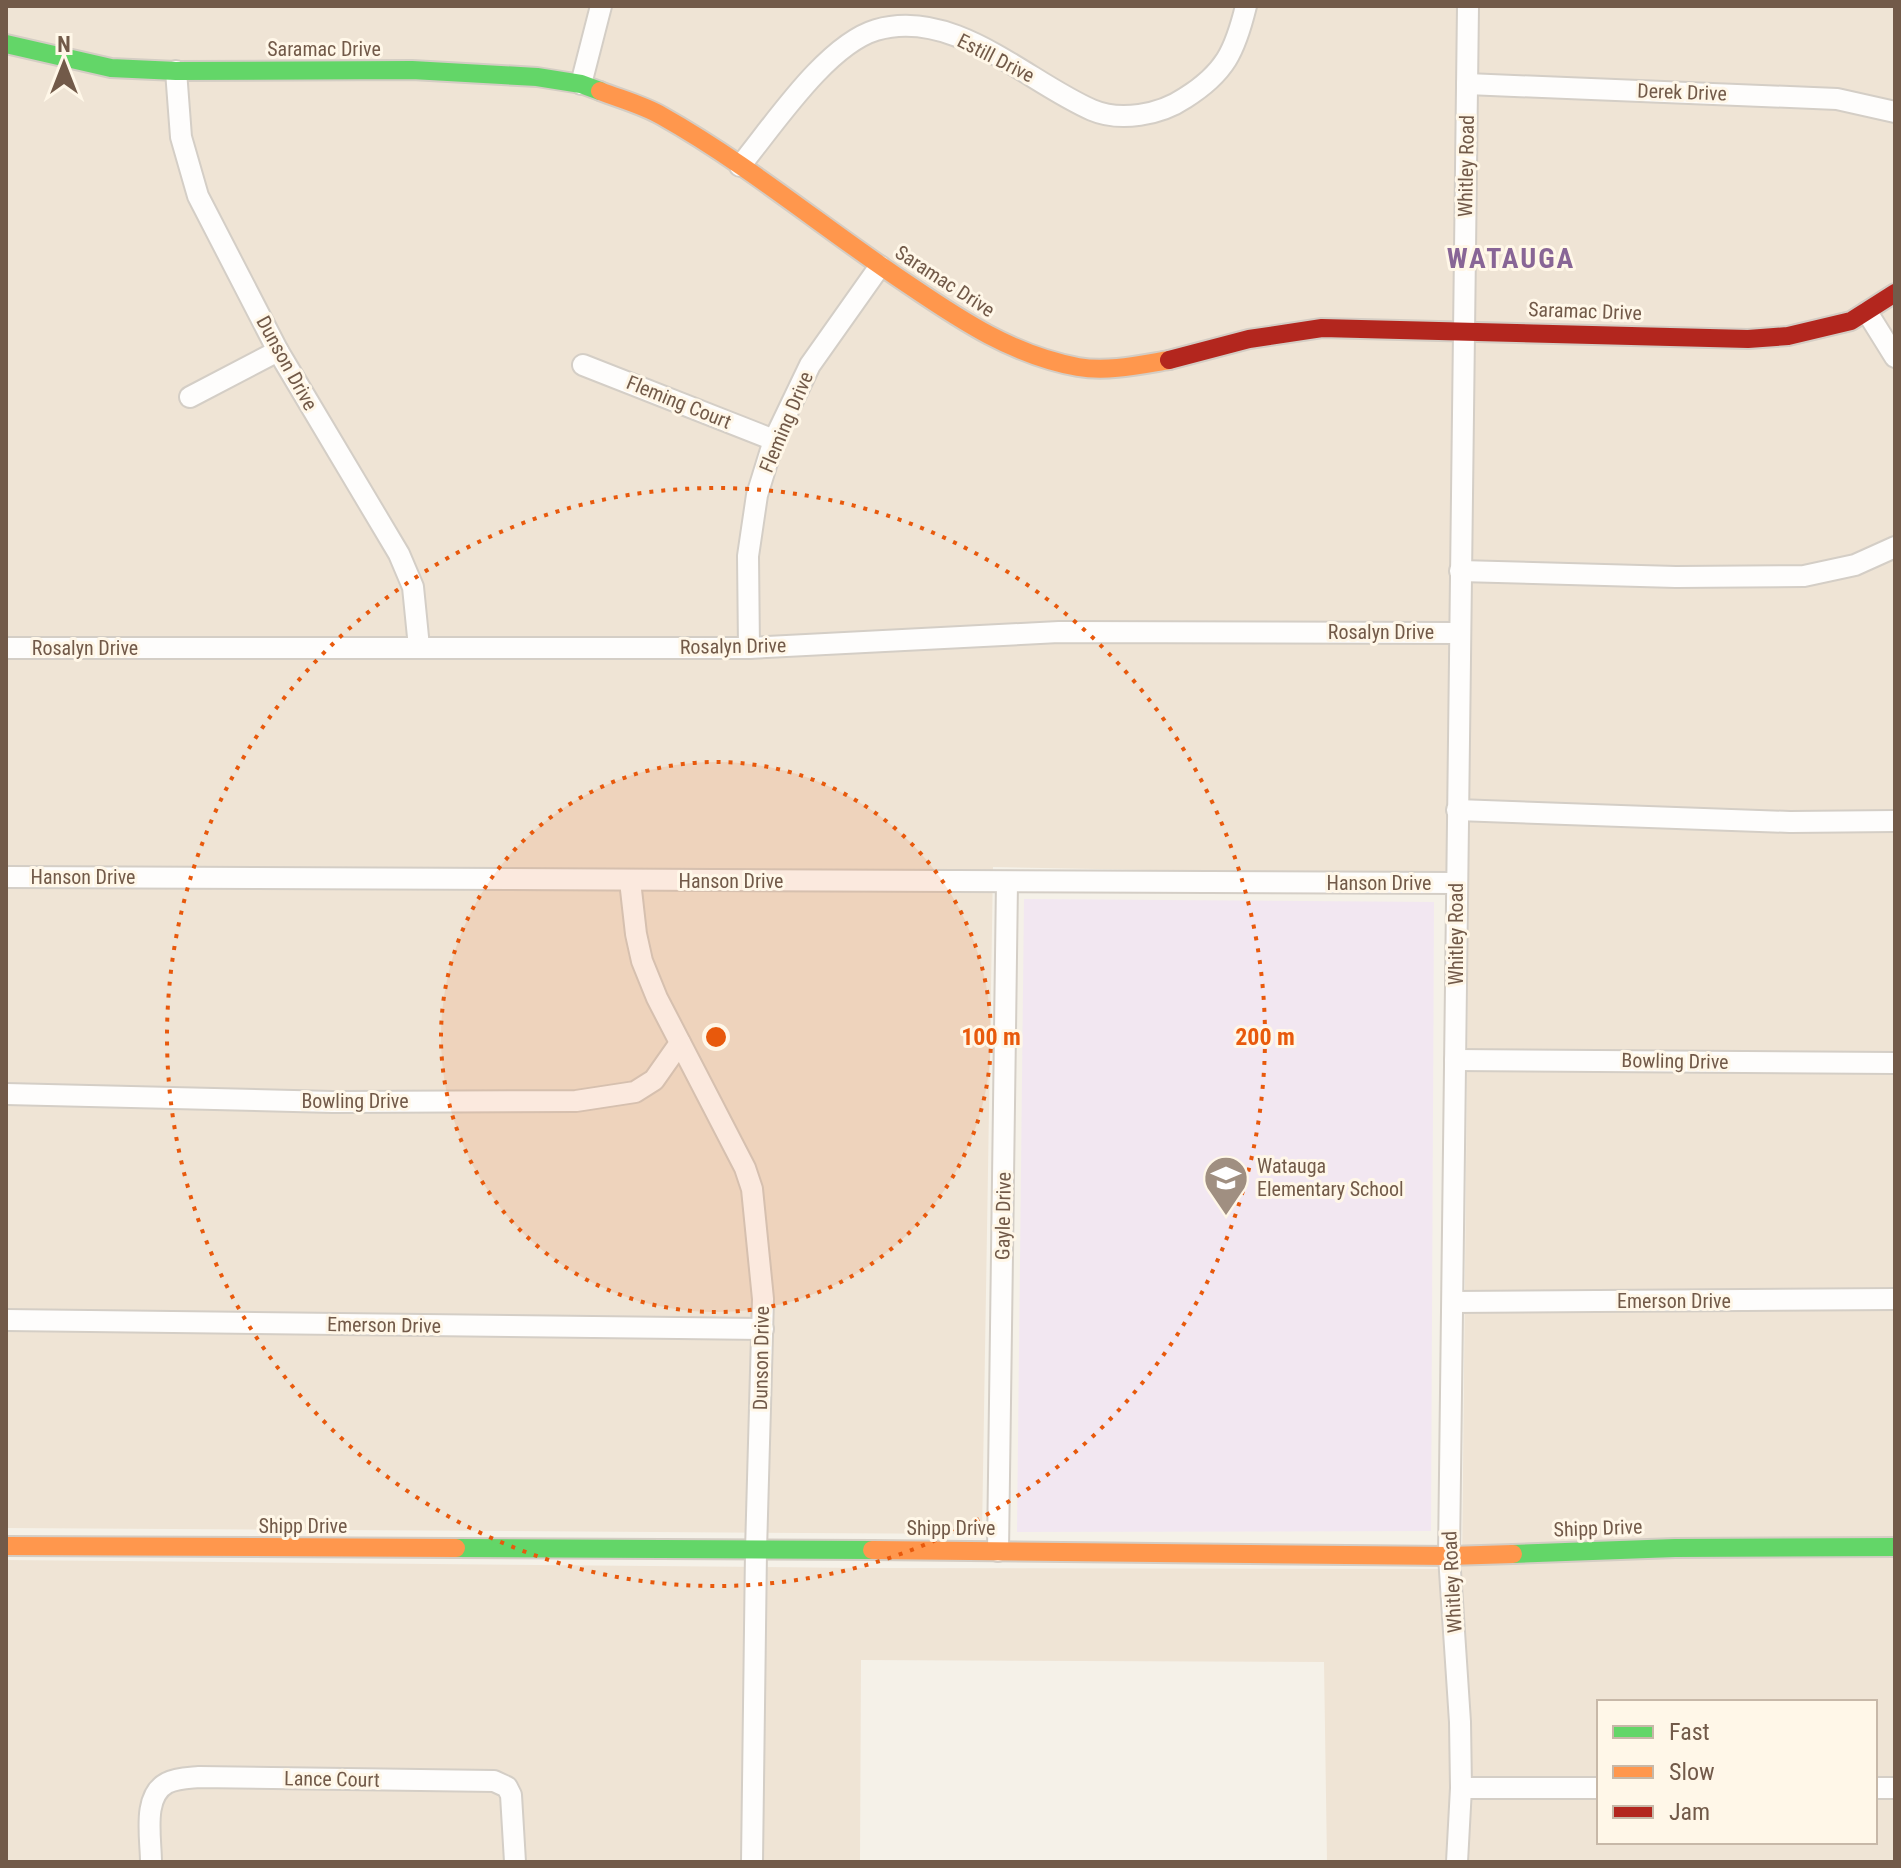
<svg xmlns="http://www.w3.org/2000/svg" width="1901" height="1868" font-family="'Roboto Condensed',sans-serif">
	<rect width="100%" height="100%" fill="#f5f1e8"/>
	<!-- residential -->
	<path fill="#efe4d5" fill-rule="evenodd" d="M6 6H1895V1862H1327L1324 1662 861 1660 860 1862H6V1560L861 1568 1462 1569 1469 876 993 867 982 1534 6 1528ZM1599 1702H1875V1842H1599Z"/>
	<!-- education -->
	<path fill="#f2e7f1" d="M1024 899 1434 902 1431 1531 1017 1532Z"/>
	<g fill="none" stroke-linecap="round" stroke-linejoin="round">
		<!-- street casing -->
		<g stroke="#d4cec6" stroke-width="24">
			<g id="street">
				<path d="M176 71 181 137 198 196 278 351 399 554 413 587 419 647"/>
				<path d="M581 84 601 6"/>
				<path d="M1467 84 1837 99 1895 112"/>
				<path d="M740 166C773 126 826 45 876 30 954 7 1027 82 1092 110 1120 122 1160 115 1185 98 1225 73 1235 51 1246 6"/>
				<path d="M1867 312 1895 357"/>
				<path d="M583 365 774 440"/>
				<path d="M190 397 278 351"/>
				<path d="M1460 571 1676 577 1804 576 1855 565 1895 547"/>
				<path d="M6 648H749L1059 632 1460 633"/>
				<path d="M749 648 748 556 757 495 774 440 810 365 880 266"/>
				<path d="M1457 810 1790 822 1895 821"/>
				<path d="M6 877 1456 883"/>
				<path d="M630 881 636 934 642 961 657 998 745 1168 752 1189 763 1299 756 1551 752 1862"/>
				<path d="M1455 1060 1895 1063"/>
				<path d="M6 1094 333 1102 576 1101 635 1092 654 1080 680 1043"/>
				<path d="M1453 1302 1895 1299"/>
				<path d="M6 1320 763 1329"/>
				<path d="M998 1551 1007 882"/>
				<path d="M1461 1788H1599"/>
				<path d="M1875 1788H1895"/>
				<path d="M151 1862C151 1838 142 1796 167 1783 176 1778 189 1778 199 1777L494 1781 507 1787 511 1795 515 1862"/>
				<path d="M1457 1862 1461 1788 1460 1722 1449 1556 1468 6"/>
			</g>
		</g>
		<!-- fast casing -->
		<g stroke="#d4cdc4" stroke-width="22">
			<g id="fast">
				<path d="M6 44 111 68 176 71 412 70 537 77 581 84 600 91"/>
				<path d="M456 1548 872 1550"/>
				<path d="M1513 1554 1675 1548 1895 1547"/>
			</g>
		</g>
		<!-- slow casing -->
		<g stroke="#d4cdc4" stroke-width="22">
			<g id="slow">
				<path d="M600 91C620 99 643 105 662 116 749 165 826 230 909 285 962 321 1013 355 1078 367 1108 372 1139 365 1169 360"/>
				<path d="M6 1546 456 1548"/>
				<path d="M872 1550 1449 1556 1513 1554"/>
			</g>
		</g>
		<!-- jam casing -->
		<g stroke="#d4cdc4" stroke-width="22">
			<path id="jam" d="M1169 360 1249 339 1322 328 1748 339 1788 336 1851 321 1895 293"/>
		</g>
		<!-- street -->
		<use href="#street" stroke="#fefdfc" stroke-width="20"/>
		<!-- fast -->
		<use href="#fast" stroke="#63d668" stroke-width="18"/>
		<!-- slow -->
		<use href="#slow" stroke="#ff974d" stroke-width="18"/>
		<!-- jam -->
		<use href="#jam" stroke="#b3261e" stroke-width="18"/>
	</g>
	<!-- distance rings -->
	<circle cx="716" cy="1037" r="275" fill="#e8590c" fill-opacity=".12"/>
	<g fill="none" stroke="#e8590c" stroke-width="4" stroke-dasharray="4 8">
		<circle cx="716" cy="1037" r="275"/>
		<circle cx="716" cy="1037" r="549"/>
	</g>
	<!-- icons -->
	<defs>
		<g id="school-pin" transform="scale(2.3)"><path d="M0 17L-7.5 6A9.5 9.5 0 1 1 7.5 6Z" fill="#a08f81" stroke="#fff7e8"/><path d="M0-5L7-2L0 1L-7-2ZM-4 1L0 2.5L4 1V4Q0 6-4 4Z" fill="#fff"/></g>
	</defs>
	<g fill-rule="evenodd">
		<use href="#school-pin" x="1226" y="1178"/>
	</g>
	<g text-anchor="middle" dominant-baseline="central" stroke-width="6" stroke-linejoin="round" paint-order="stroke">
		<!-- street labels -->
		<g font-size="20" fill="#725a49" stroke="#fff7e8">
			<text x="324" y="49">Saramac Drive</text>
			<text transform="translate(996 58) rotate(27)">Estill Drive</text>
			<text transform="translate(1682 92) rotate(2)">Derek Drive</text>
			<text transform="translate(1466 166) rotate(-89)">Whitley Road</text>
			<text transform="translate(945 281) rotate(33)">Saramac Drive</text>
			<text transform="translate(1585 311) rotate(2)">Saramac Drive</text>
			<text transform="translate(287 363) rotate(61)">Dunson Drive</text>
			<text transform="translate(679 402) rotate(22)">Fleming Court</text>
			<text transform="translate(786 422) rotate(-67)">Fleming Drive</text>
			<text x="1381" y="632">Rosalyn Drive</text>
			<text transform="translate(733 646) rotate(-1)">Rosalyn Drive</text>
			<text x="85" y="648">Rosalyn Drive</text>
			<text x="83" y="877">Hanson Drive</text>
			<text x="731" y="881">Hanson Drive</text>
			<text x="1379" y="883">Hanson Drive</text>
			<text transform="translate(1456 934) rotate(-90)">Whitley Road</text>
			<text transform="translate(1675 1061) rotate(1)">Bowling Drive</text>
			<text x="355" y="1101">Bowling Drive</text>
			<text transform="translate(1003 1216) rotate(-89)">Gayle Drive</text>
			<text x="1674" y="1301">Emerson Drive</text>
			<text transform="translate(384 1325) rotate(1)">Emerson Drive</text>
			<text transform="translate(761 1358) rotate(-89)">Dunson Drive</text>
			<text x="303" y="1526">Shipp Drive</text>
			<text x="951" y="1528">Shipp Drive</text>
			<text transform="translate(1598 1528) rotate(-2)">Shipp Drive</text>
			<text transform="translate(1452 1582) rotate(-93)">Whitley Road</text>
			<text transform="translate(332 1779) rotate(1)">Lance Court</text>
		</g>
		<!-- poi labels -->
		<g font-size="20" fill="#725a49" stroke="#fff7e8" text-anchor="start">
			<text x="1257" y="1166">Watauga<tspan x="1257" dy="23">Elementary School</tspan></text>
		</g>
		<!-- district labels -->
		<g font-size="28" font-weight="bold" letter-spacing="2" fill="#886596" stroke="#fff7e8">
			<text x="1511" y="258">WATAUGA</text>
		</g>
	</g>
	<circle cx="716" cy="1037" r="12" fill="#e8590c" stroke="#fff7e8" stroke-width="4"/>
	<g font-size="24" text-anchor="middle" font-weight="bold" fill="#e8590c" stroke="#fff7e8" stroke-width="6" stroke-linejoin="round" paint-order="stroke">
		<text x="991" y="1045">100 m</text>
		<text x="1265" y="1045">200 m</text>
	</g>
	<!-- border -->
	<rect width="1901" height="1868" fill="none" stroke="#725a49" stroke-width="16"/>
	<!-- legend -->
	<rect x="1597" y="1700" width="280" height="144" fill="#fff7e8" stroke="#c7b8a8" stroke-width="2"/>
	<rect x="1613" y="1726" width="40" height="12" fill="#63d668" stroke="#c7b8a8" stroke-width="2"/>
	<text x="1669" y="1740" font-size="24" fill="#725a49">Fast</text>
	<rect x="1613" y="1766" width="40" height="12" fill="#ff974d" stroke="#c7b8a8" stroke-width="2"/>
	<text x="1669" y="1780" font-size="24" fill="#725a49">Slow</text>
	<rect x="1613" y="1806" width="40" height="12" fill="#b3261e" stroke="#c7b8a8" stroke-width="2"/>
	<text x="1669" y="1820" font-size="24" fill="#725a49">Jam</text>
	<!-- north arrow -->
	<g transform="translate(64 64)" stroke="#fff7e8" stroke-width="6" paint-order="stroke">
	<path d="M0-6L14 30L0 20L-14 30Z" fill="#725a49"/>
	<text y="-12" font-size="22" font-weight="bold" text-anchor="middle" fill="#725a49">N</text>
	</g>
</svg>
